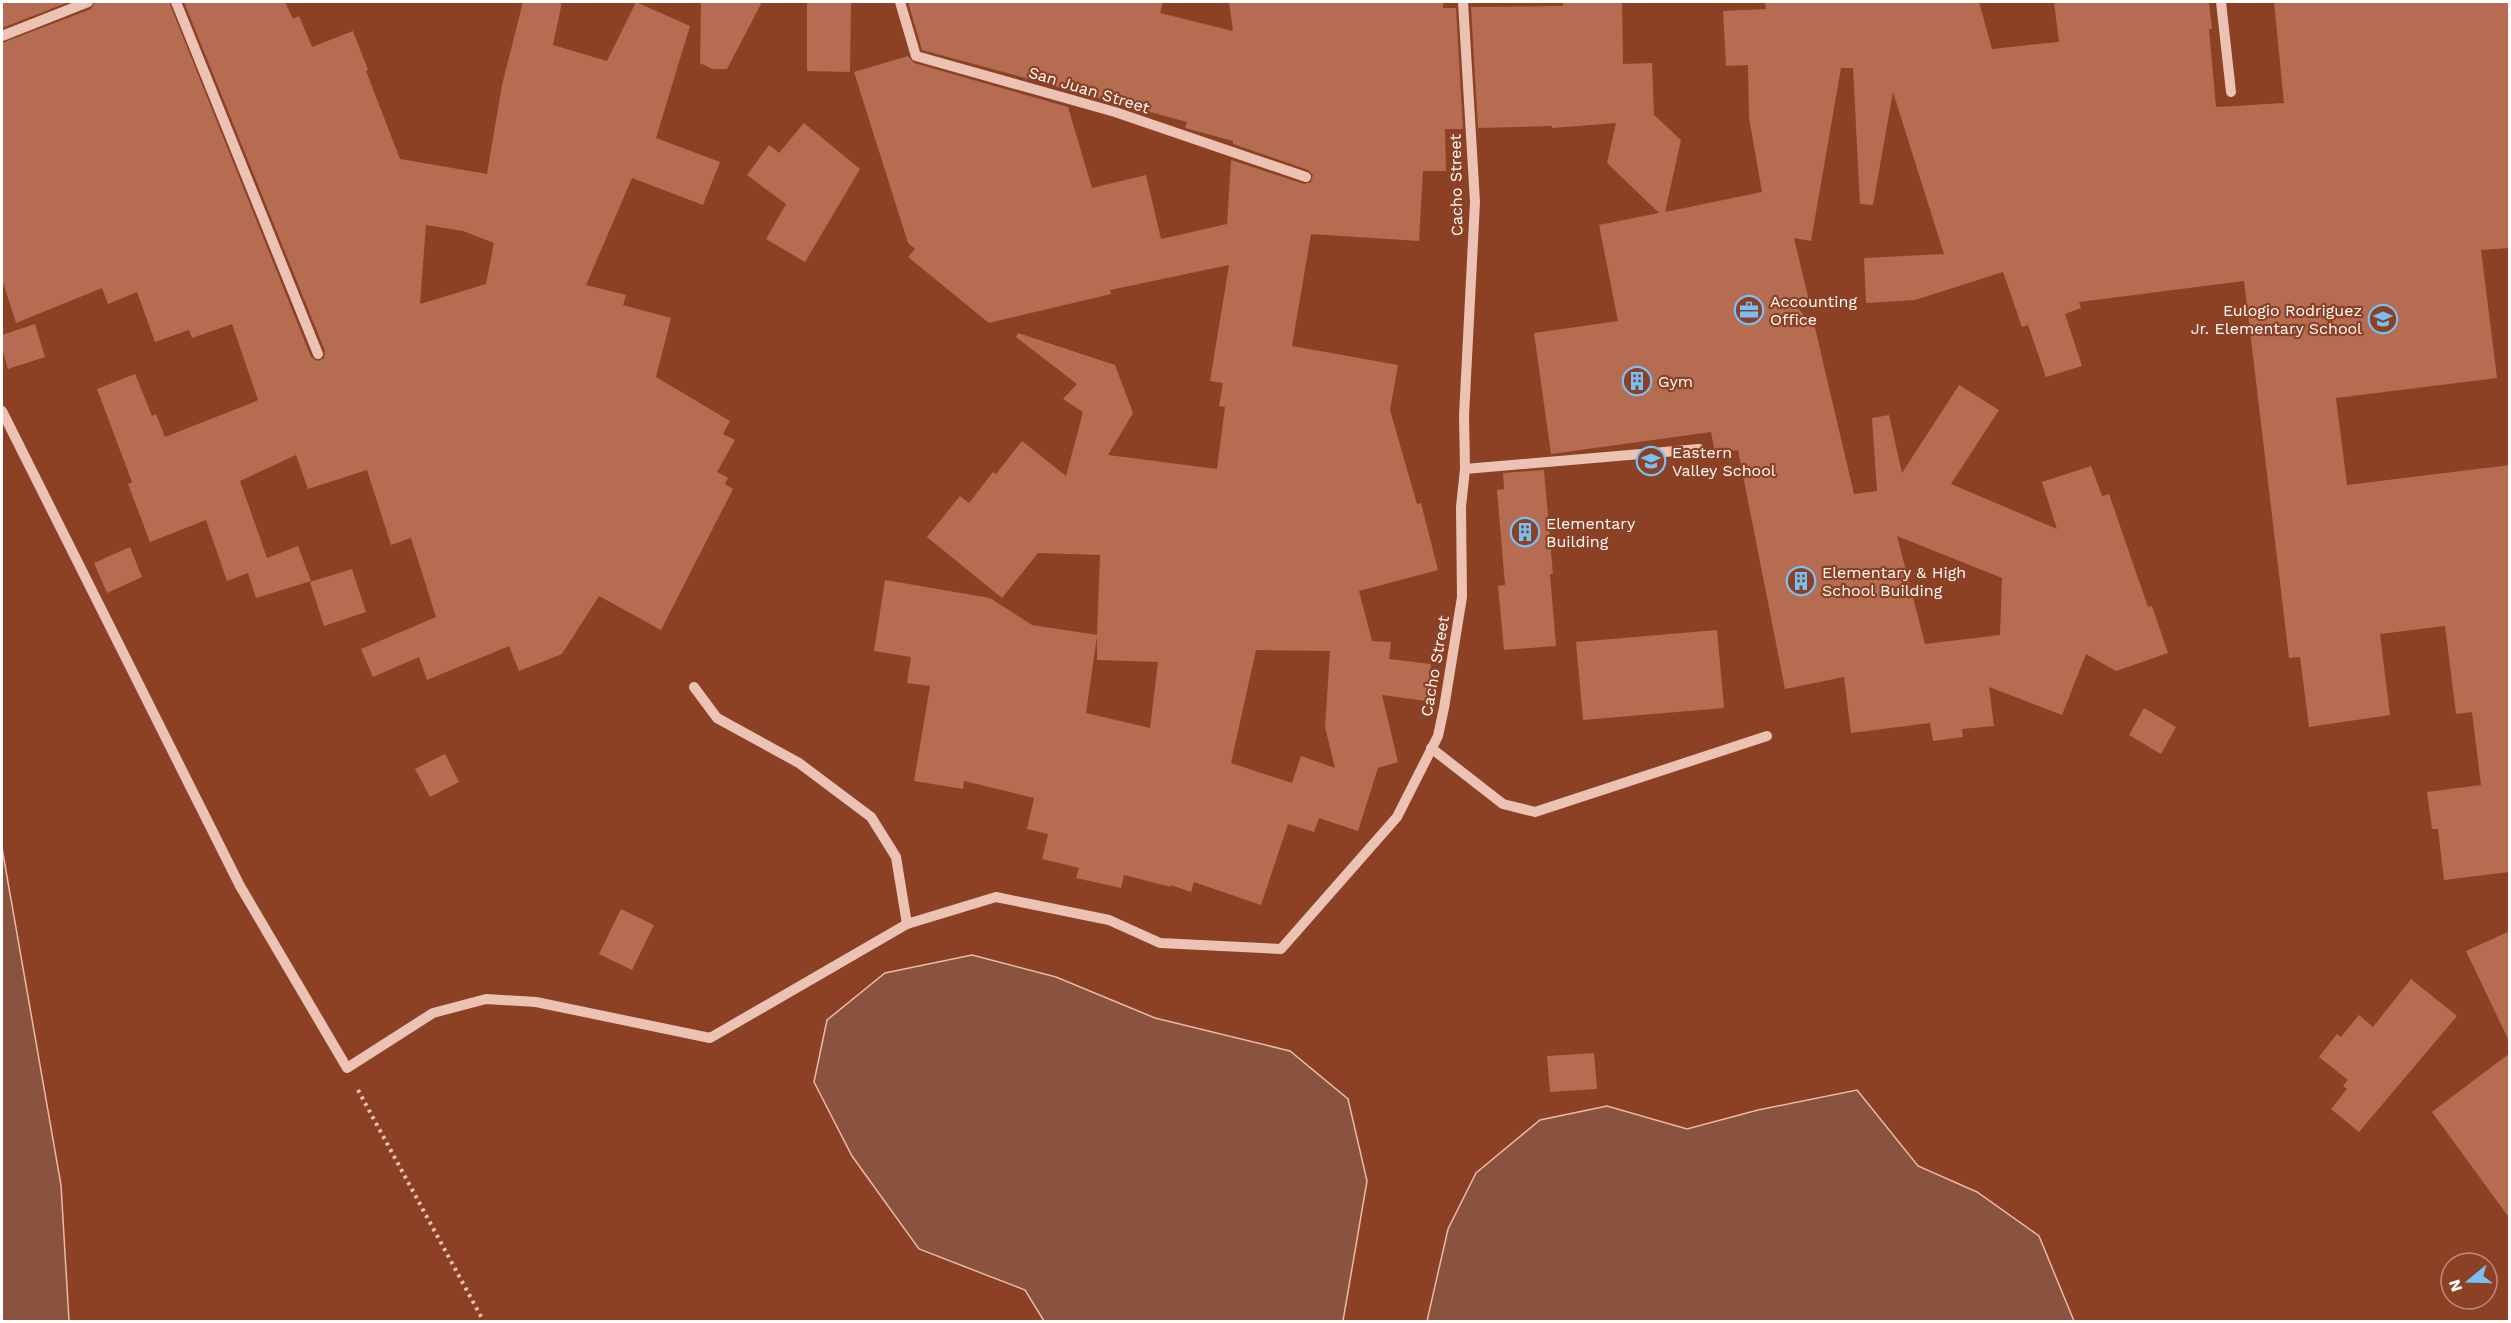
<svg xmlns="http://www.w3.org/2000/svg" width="2511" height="1323" font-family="'Work Sans',sans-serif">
	<rect width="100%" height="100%" fill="#8c4125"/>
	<!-- water -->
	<g fill="#89533f" stroke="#ebb9a8" stroke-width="1.5">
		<path d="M2 848 61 1185 69 1321H2Z"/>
		<path d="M972 955 1056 977 1155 1018 1290 1051 1348 1099 1367 1181 1343 1321H1044L1025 1290 919 1249 852 1156 814 1082 827 1020 885 973Z"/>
		<path d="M1857 1090 1918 1166 1977 1192 2039 1236 2074 1321H1427L1448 1229 1476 1173 1540 1120 1607 1106 1687 1129 1758 1110Z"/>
	</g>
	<!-- building -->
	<g fill="#b56c51" fill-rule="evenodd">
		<path d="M2 2H69L2 28Z"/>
		<path d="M95 2H169L311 357 318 361 324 358 325 351 184 2H285L293 19 299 16 312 47 353 31 368 70 366 71 400 159 487 174 502 85 523 2H562L553 45 607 61 636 2 690 26 656 138 720 162 703 205 632 178 586 285 626 295 623 305 671 318 656 377 730 421 723 434 735 440 717 472 728 478 725 484 733 489 661 630 599 596 562 654 519 671 509 646 427 680 419 657 373 677 361 649 436 617 411 538 391 545 367 470 308 489 296 455 240 481 267 558 298 546 311 581 256 598 248 573 227 581 206 520 150 542 128 484 132 482 97 389 135 374 152 416 156 414 165 437 254 402 258 400 232 324 192 338 189 330 155 342 137 292 108 304 102 288 16 323 2 279V43L91 9ZM426 225 463 231 494 243 486 284 420 304Z"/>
		<path d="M701 2H762L727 69H712L700 63Z"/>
		<path d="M807 2H851L850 72 807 71Z"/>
		<path d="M908 2H1163L1160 13 1233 31 1229 2H1443V8H1456L1463 129H1445L1446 171H1423L1419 241 1311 234 1292 346 1398 365 1390 410 1417 504 1421 503 1438 570 1359 591 1372 641 1391 642 1389 659 1431 664 1426 701 1382 695 1398 762 1378 768 1358 831 1319 818 1314 832 1288 824 1261 905 1194 882 1191 892 1171 885V887L1124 875 1121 888 1076 878 1079 868 1042 859 1048 834 1027 829 1034 798 964 781 963 789 914 781 930 686 907 683 911 657 874 651 885 580 990 598 1032 625 1097 635 1100 555 1038 553 1002 598 927 537 960 496 969 503 993 472 996 474 1022 441 1066 476 1083 412 1063 399 1077 384 1016 337 1018 333 1115 365 1133 413 1108 455 1217 469 1225 407 1219 406 1223 383 1210 381 1229 265 1110 290 1111 294 989 323 908 257 915 249 908 243 854 72 908 56 914 63 1068 107 1092 188 1146 175 1161 239 1227 224 1231 160 1304 184 1311 182 1313 175 1308 170 1233 144V141L1185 128 1187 122 922 50ZM1097 636V660L1158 662 1150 728 1086 713ZM1256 650 1330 651 1325 727 1335 768 1301 756 1292 783 1231 763Z"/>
		<path d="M1563 2H1622L1623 64 1652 63 1654 115 1681 140 1665 212 1762 192 1749 118 1748 65 1726 66 1723 11 1766 9 1765 2H1979L1992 49 2059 42 2054 2H2209L2212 29H2209L2216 107 2284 103 2274 2H2510V248L2481 250 2497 378 2336 398 2347 485 2510 465V872L2444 880 2438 829H2432L2427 792 2481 785 2472 712 2456 714 2445 626 2380 634 2390 715 2309 727 2300 657 2289 658 2244 281 2079 302 2081 308 2065 314 2082 366 2046 377 2028 325 2022 327 2003 272 1915 300 1866 303 1864 258 1944 254 1893 92 1873 205 1860 204 1853 68H1841L1811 241 1794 238 1810 305 1796 306 1815 328 1854 494 1877 491 1872 418 1889 415 1902 473 1959 385 1999 410 1951 484 2057 529 2042 482 2091 466 2102 496 2109 494 2148 607 2152 606 2168 653 2116 671 2086 654 2062 715 1989 687 1994 726 1962 729 1963 737 1933 741 1930 723 1851 733 1844 677 1785 689 1738 450 1715 453 1711 432 1551 454 1534 333 1618 321 1599 225 1659 213 1607 163 1616 123 1552 128V126L1478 128 1471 7 1563 6ZM1897 536 2002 578 2000 635 1925 644Z"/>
		<path d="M804 123 860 169 805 262 766 239 786 204 747 175 769 145 779 153Z"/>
		<path d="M35 324 45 357 8 369 2 349V335Z"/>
		<path d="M1544 470 1553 574H1550L1556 646 1504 650 1498 586 1505 585 1497 490 1504 489 1503 473Z"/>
		<path d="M130 547 142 577 107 593 94 563Z"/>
		<path d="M352 569 366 612 324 626 310 582Z"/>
		<path d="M1717 630 1724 708 1583 720 1576 642Z"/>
		<path d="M2144 708 2176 727 2161 754 2129 735Z"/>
		<path d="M445 754 459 782 430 797 415 769Z"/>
		<path d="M621 909 654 925 632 970 599 954Z"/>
		<path d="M2510 931V1043L2466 951Z"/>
		<path d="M2411 979 2457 1016 2359 1132 2331 1109 2347 1089 2343 1086 2348 1080 2319 1057 2337 1034 2341 1037 2359 1015 2373 1027Z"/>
		<path d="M1594 1053 1597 1089 1550 1092 1547 1056Z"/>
		<path d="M2510 1053V1219L2432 1112Z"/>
	</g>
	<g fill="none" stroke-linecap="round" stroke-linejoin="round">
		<!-- path -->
		<path stroke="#ebc2b4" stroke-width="4" stroke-dasharray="3 4.5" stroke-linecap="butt" d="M358 1090 484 1322"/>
		<!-- minor -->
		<g stroke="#ebc2b4" stroke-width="10">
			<path d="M176 2 318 354"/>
			<path d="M900 2 916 56 1115 112 1306 177"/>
			<path d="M2221 2 2231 92"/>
			<path d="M2 36 88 2"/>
			<path d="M2 411 240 886 347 1068 433 1013 486 999 536 1002 710 1038 907 924 996 897 1109 920 1160 943 1281 949 1397 817 1438 736 1444 708 1462 597 1461 507 1465 469 1464 416 1475 202 1463 2"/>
			<path d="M1465 469 1699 449"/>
			<path d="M694 687 717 718 799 763 871 817 896 857 907 924"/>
			<path d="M1431 748 1503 804 1535 812 1767 736"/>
		</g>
	</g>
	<!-- icons -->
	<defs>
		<g id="office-ring" transform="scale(1.5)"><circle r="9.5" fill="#8c4125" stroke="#78c0f4" stroke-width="1.5"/><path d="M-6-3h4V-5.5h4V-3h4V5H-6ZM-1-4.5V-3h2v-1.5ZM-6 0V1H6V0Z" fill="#78c0f4"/></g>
		<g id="school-ring" transform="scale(1.5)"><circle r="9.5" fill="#8c4125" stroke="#78c0f4" stroke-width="1.5"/><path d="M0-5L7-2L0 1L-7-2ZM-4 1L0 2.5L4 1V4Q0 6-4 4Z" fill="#78c0f4"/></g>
		<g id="building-ring" transform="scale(1.5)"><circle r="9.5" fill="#8c4125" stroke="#78c0f4" stroke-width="1.5"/><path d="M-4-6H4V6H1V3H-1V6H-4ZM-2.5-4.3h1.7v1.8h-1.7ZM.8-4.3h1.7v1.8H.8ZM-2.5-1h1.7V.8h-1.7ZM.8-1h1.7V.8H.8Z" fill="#78c0f4"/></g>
	</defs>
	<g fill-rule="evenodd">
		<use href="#office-ring" x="1749" y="310"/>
		<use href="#school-ring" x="2383" y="319"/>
		<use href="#building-ring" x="1637" y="381"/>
		<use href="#school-ring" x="1651" y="461"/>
		<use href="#building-ring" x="1525" y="532"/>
		<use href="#building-ring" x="1801" y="581"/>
	</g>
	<g text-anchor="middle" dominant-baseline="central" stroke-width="4.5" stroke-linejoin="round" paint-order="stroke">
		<!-- street labels -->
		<g font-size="16" fill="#fff" stroke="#8c4125">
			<text transform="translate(1089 90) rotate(17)">San Juan Street</text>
			<text transform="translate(1456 185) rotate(-91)">Cacho Street</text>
			<text transform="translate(1435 666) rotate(-80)">Cacho Street</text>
		</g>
		<!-- poi labels -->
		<g font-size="16" fill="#fff" stroke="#8c4125" text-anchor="start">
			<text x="1770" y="301">Accounting<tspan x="1770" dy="18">Office</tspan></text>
			<text x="2362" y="310" text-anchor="end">Eulogio Rodriguez<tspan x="2362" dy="18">Jr. Elementary School</tspan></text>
			<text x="1658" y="381">Gym</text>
			<text x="1672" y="452">Eastern<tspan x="1672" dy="18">Valley School</tspan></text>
			<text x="1546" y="523">Elementary<tspan x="1546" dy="18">Building</tspan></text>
			<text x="1822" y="572">Elementary &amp; High<tspan x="1822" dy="18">School Building</tspan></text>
		</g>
	</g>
	<!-- border -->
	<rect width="2511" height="1323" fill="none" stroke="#ffffff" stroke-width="6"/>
	<!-- north arrow -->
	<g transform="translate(2469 1281) rotate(251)"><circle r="28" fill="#8c4125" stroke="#ba8d7c" stroke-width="1.5"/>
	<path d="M0-4.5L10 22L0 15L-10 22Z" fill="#78c0f4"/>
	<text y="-9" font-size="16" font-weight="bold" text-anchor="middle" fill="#ffffff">N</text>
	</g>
</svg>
